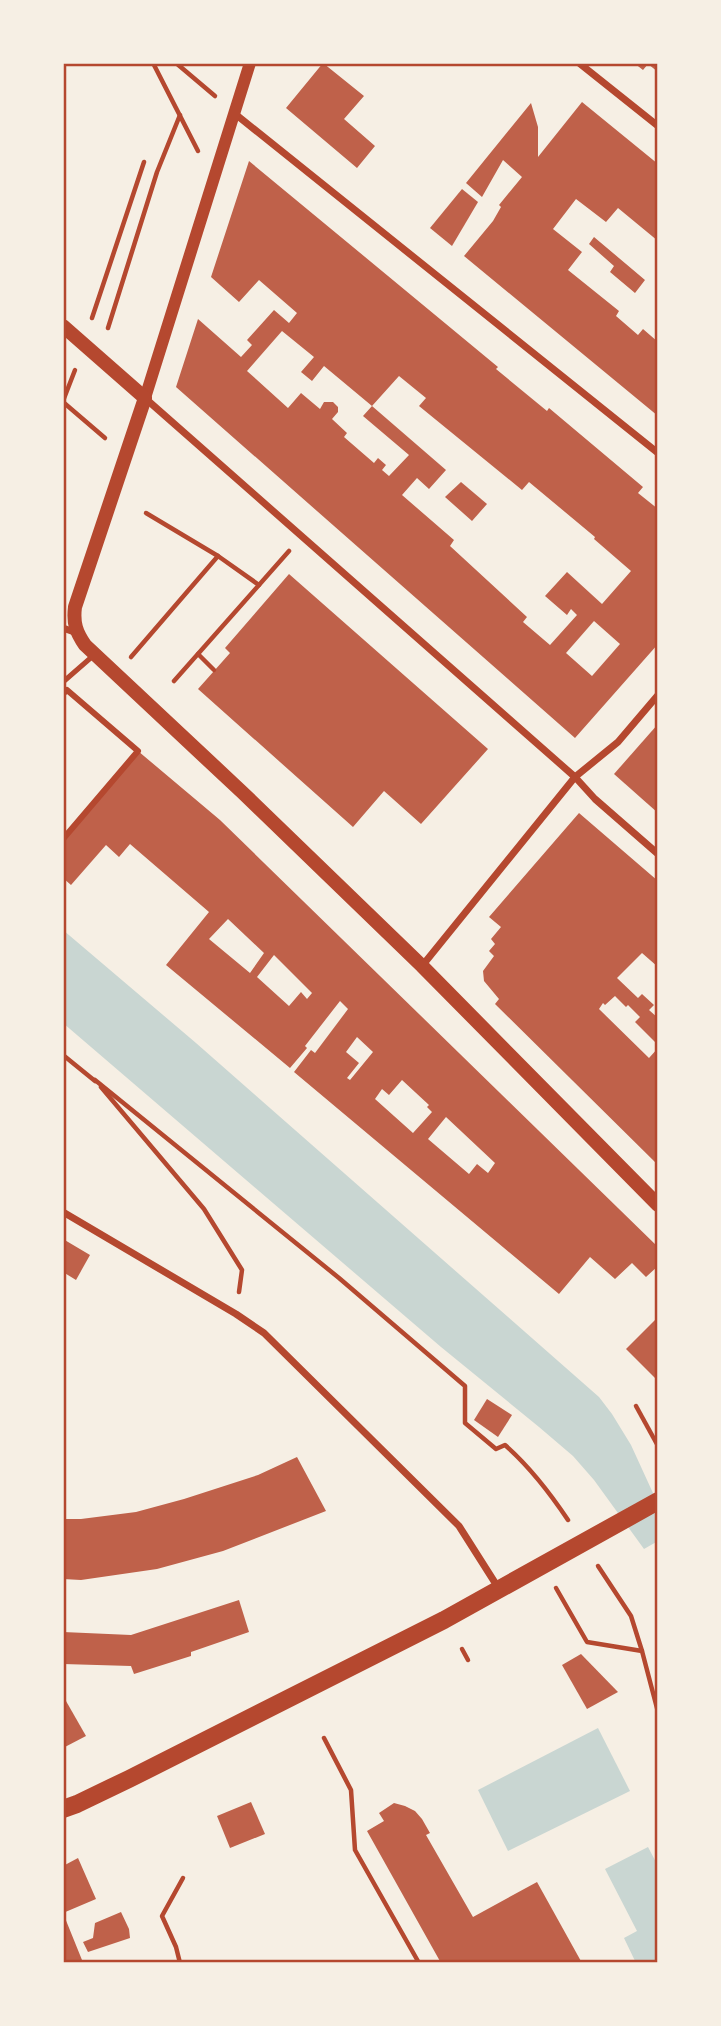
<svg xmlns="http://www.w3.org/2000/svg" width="721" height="2026" font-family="'Open Sans',sans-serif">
	<rect width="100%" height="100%" fill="#f6efe4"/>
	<!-- water -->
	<g fill="#c9d6d2">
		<path d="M63 930 196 1043 599 1397 612 1414 631 1445 658 1504V1541L644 1549 594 1480 573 1456 539 1427 441 1347 63 1023Z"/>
		<path d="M598 1728 630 1791 508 1851 478 1790Z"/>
		<path d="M648 1847 658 1866V1963H636L624 1938 637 1931 605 1869Z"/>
	</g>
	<!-- building -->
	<g fill="#bf614a" fill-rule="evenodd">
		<path d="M323 63 364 96 344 119 375 146 357 168 286 108Z"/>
		<path d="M634 63H658V72L648 64 643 70Z"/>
		<path d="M582 102 658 164V241L618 208 606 222 576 199 553 229 582 252 568 270 619 311 616 316 638 335 643 329 658 342V416L464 256 493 221 501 207 499 205 522 177 503 160 482 197 466 183 531 103 538 127V157Z"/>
		<path d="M249 161 498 367 496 369 547 411 549 408 643 487 638 493 658 509V644L575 738 176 387 198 319 241 357 252 345 247 340 274 310 289 323 297 313 259 280 239 302 211 277ZM282 331 314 357 301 372 312 381 324 366 372 406 399 376 426 398 419 406 522 490 529 482 595 537 594 539 631 571 602 604 567 572 545 596 567 615 571 609 577 615 550 645 523 622 527 617 450 546 454 540 402 495 417 478 429 489 446 470 372 406 363 416 409 455 389 476 382 470 386 465 378 458 374 463 344 437 347 433 332 419 338 412V407L333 402H324L320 409 301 393 288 408 247 371ZM594 621 620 644 592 676 566 653Z"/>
		<path d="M462 189 478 202 452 246 430 228Z"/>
		<path d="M594 237 645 280 635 293 610 272 614 266 589 244Z"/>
		<path d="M461 482 487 504 472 521 445 497Z"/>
		<path d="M289 574 488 749 421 824 384 791 353 827 198 689 230 653 225 648Z"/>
		<path d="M658 724V813L614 774Z"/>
		<path d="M138 751 220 820 658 1247V1266L646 1277 632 1263 615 1279 590 1257 559 1294 294 1072 311 1050 315 1053 348 1009 340 1001 305 1046 307 1048 290 1068 166 965 209 912 130 844 119 857 106 845 71 885 63 878V839ZM228 919 264 953 250 973 209 939ZM274 955 312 993 307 999 301 992 289 1006 257 977ZM357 1037 373 1052 350 1080 347 1078 359 1063 346 1052ZM402 1080 429 1105 427 1107 432 1112 413 1133 375 1099 382 1089 389 1095ZM446 1117 495 1163 488 1173 477 1164 469 1174 428 1139Z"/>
		<path d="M579 813 658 881V967L642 953 617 978 638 998 642 994 654 1005 649 1010 658 1018V1045L635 1022 640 1017 628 1005 626 1007 615 996 605 1005 603 1003 599 1009 649 1058 658 1048V1165L495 1004 499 999 484 981 483 971 494 956 489 951 495 944 491 939 501 927 489 917Z"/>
		<path d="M63 1239 90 1255 76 1280 63 1272Z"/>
		<path d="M658 1317V1381L626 1349Z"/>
		<path d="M487 1399 512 1415 498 1437 474 1420Z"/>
		<path d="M297 1457 326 1511 223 1551 157 1569 81 1580 63 1579V1519H81L136 1512 184 1499 258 1475Z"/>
		<path d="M239 1600 249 1632 191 1652V1656L134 1674 131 1666 63 1664V1632L131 1635Z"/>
		<path d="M581 1654 618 1692 587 1709 562 1665Z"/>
		<path d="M66 1701 86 1736 63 1748V1703Z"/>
		<path d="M251 1802 265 1834 230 1848 217 1816Z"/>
		<path d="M394 1803 405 1806 415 1811 422 1819 430 1833 426 1835 473 1917 537 1882 582 1963H441L367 1831 384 1821 379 1813Z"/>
		<path d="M78 1858 96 1899 63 1913 82 1960 76 1963H63V1866Z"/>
		<path d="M121 1912 129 1929 130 1938 88 1952 83 1942 93 1938 95 1923Z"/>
	</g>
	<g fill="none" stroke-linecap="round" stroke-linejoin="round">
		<!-- path -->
		<g stroke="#b5482f" stroke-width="4.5">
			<path d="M153 63 198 151"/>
			<path d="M176 63 215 96"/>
			<path d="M92 318 144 162"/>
			<path d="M108 328 157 172 180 115"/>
			<path d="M63 401 75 370"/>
			<path d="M63 402 105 438"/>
			<path d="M218 556 259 585"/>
			<path d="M198 654 214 670"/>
			<path d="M131 657 218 556 146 513"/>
			<path d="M174 681 289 551"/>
			<path d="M63 1055 95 1081"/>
			<path d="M95 1080 339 1278 465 1386V1423L496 1449 505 1445C530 1467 550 1493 568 1520"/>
			<path d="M101 1087 204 1209 242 1270 239 1292"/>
			<path d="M636 1406 658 1446"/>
			<path d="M598 1566 631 1616 642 1651 658 1712"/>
			<path d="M556 1588 587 1642 642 1651"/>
			<path d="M462 1649 468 1660"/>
			<path d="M324 1738 351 1790 355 1850 419 1963"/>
			<path d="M180 1963 176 1947 162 1916 183 1878"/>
		</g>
		<!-- service -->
		<path stroke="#b5482f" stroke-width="5" d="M63 682 94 655"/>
		<!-- pedestrian -->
		<path stroke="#b5482f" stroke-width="6" d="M63 694 67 690 138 751 63 839"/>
		<!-- minor -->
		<g stroke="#b5482f" stroke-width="7">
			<path d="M579 63 658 126"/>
			<path d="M234 113 658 453"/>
			<path d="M146 399 575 777 595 799 658 854"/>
			<path d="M63 628 77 633"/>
			<path d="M422 966 575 777 618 742 658 695"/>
			<path d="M63 1212 236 1314 264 1333 459 1526 499 1589"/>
		</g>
		<!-- tertiary -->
		<path stroke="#b5482f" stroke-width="12" d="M145 398 250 63"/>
		<!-- secondary -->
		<path stroke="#b5482f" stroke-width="14" d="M63 326 145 398 75 607C73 623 76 632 85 645L243 793 422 966 658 1205"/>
		<!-- primary -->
		<path stroke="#b5482f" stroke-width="18" d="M63 1809 77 1804 129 1779 444 1620 658 1501"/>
	</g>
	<!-- border -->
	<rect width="721" height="2026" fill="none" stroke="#f6efe4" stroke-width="130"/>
	<rect x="65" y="65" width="591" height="1896" fill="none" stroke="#b5482f" stroke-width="2.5"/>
</svg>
